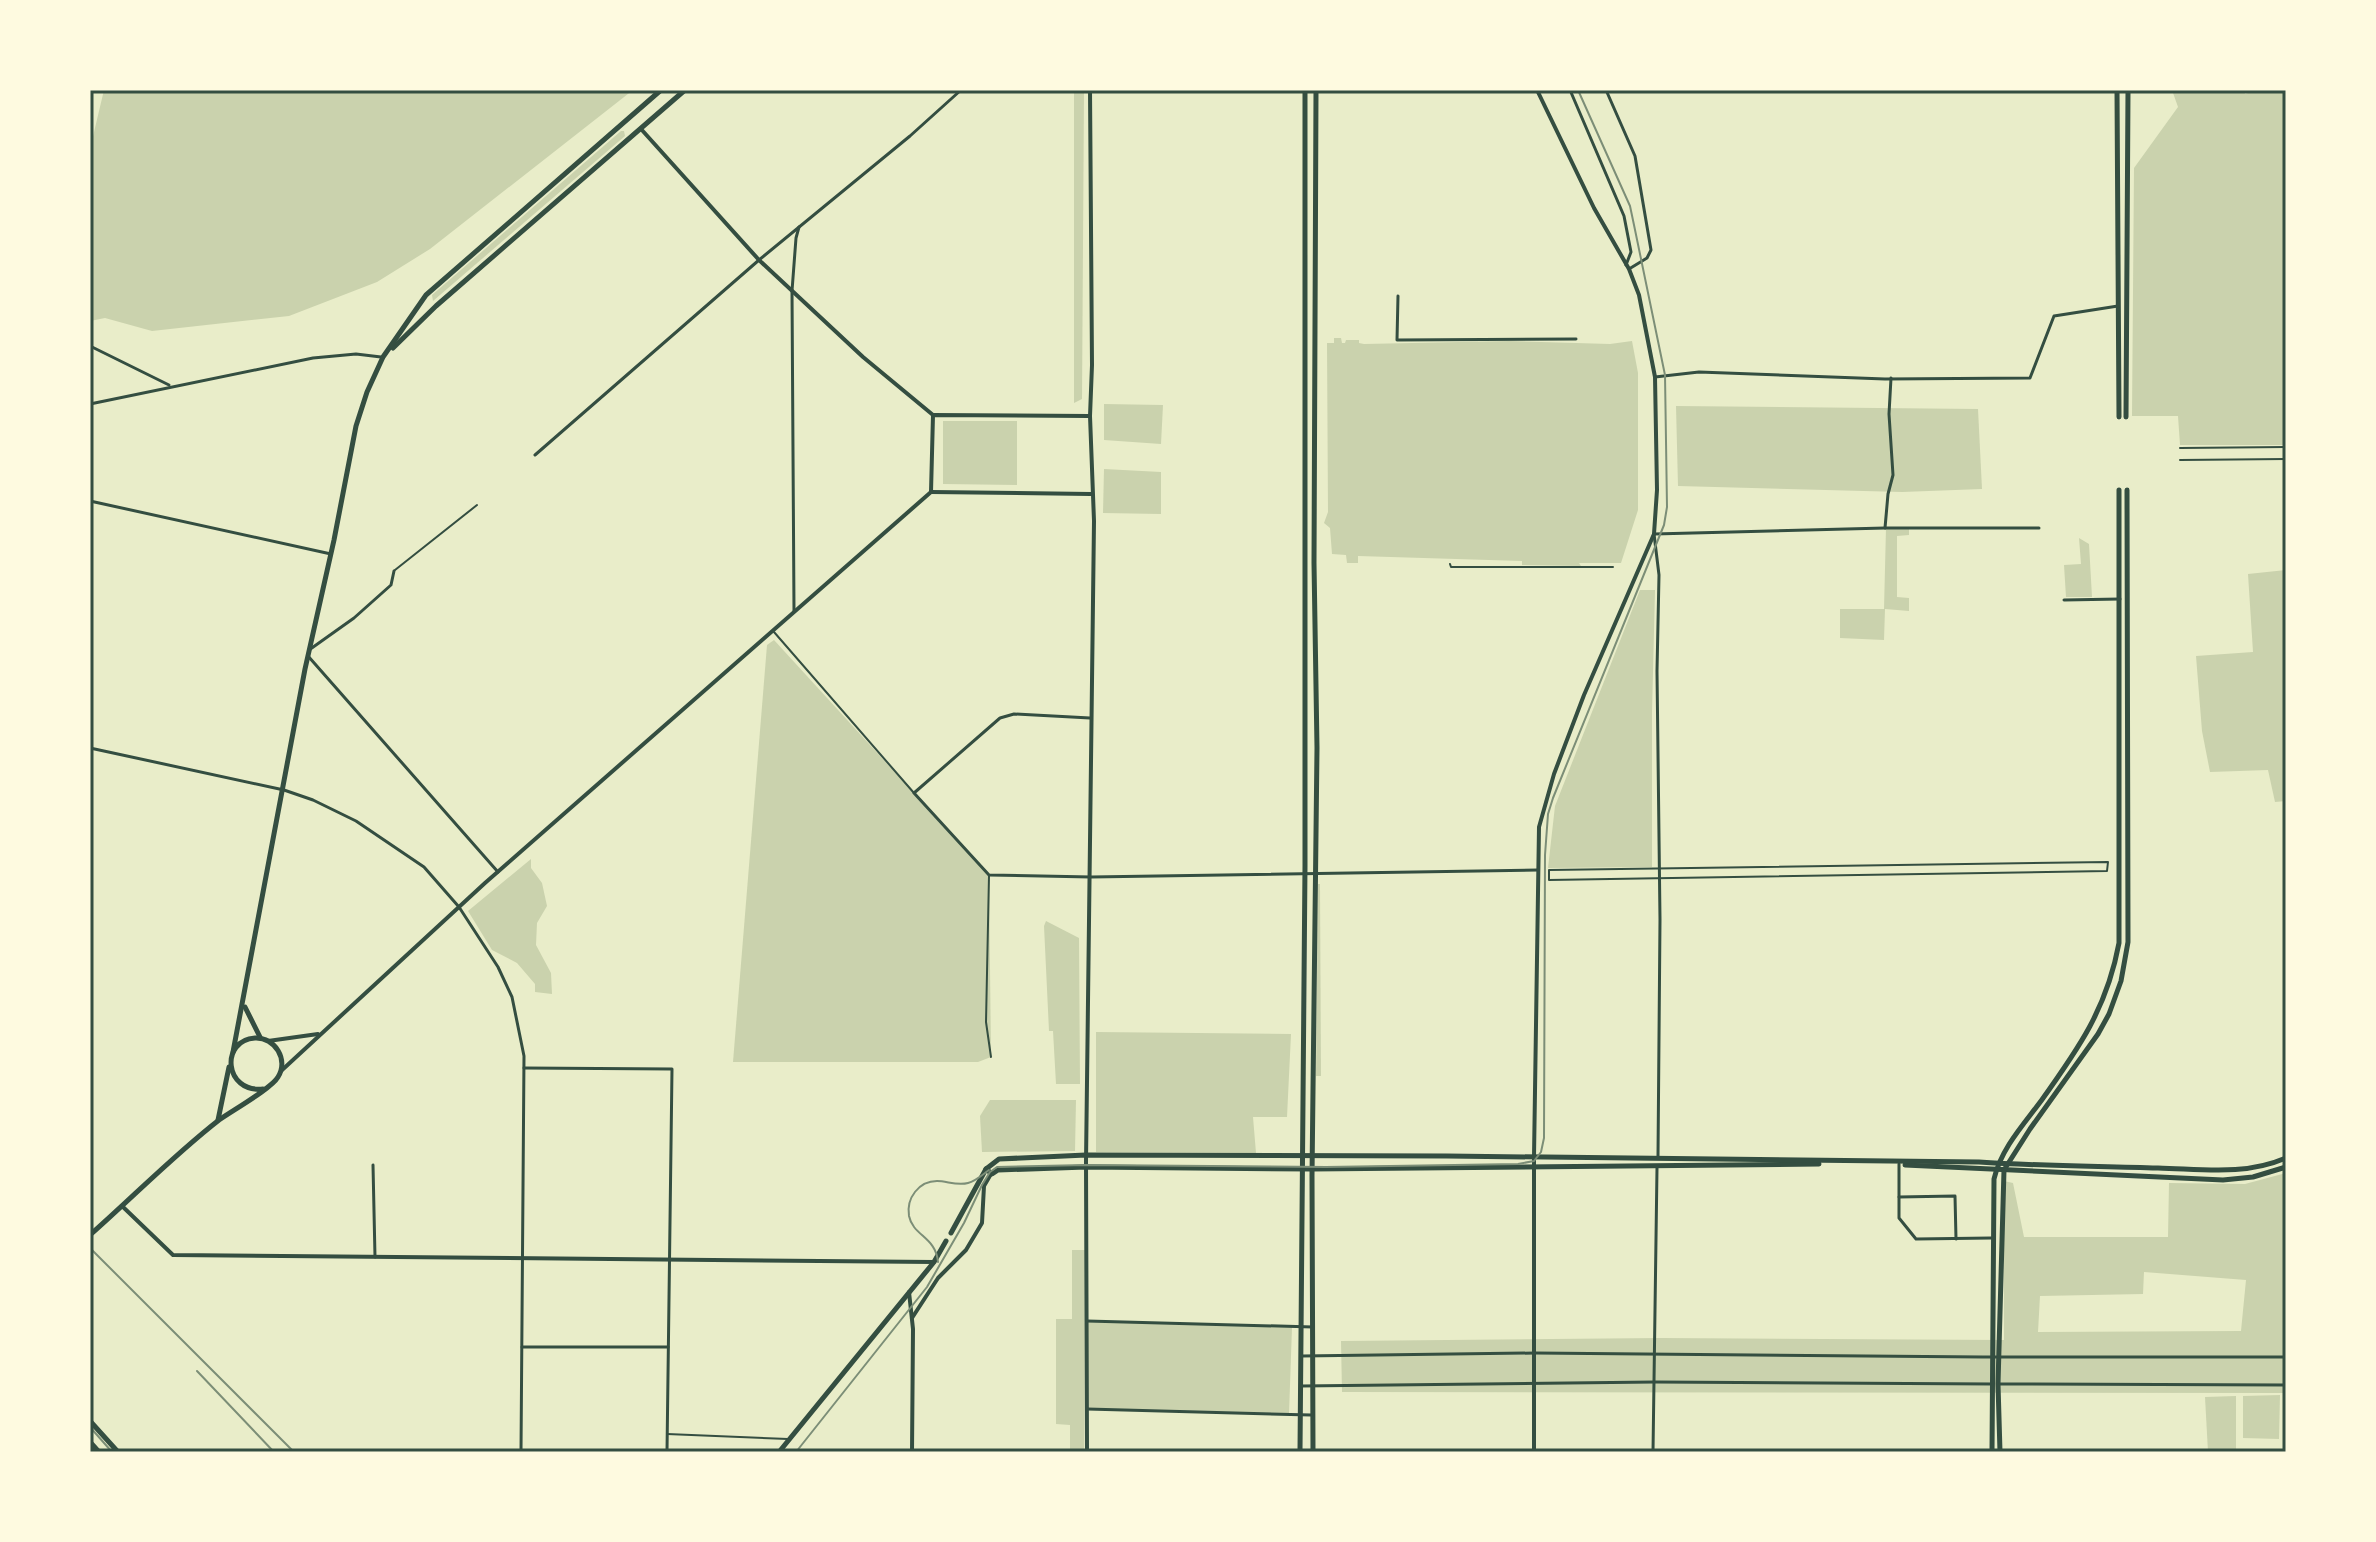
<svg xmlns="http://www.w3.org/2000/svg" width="2376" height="1542" font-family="Barlow,sans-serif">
	<rect width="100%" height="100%" fill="#e9edc9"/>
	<!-- green -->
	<g fill="#cad2ad" fill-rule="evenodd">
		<path d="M104 90H633L430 249 377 282 289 316 152 331 105 318 90 321V149Z"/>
		<path d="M1074 90H1084L1082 399 1074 403Z"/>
		<path d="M2172 90H2244L2245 94 2258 90H2286V445H2180L2178 416H2132L2134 168 2178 107Z"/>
		<path d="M621 131H624L625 136 433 301 432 295Z"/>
		<path d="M1334 338H1341L1342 343H1345L1346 340H1359V343L1364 344 1509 341 1610 344 1632 341 1638 373V510L1621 563H1579L1581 566 1522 565V561L1358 556V563H1347L1346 555 1332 554 1330 528 1324 523 1328 512 1327 343H1334Z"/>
		<path d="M1104 404 1163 405 1161 444 1104 440Z"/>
		<path d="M1676 406 1978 409 1982 489 1902 492 1678 486Z"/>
		<path d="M943 421H1017V485L943 484Z"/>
		<path d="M1104 469 1161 472V514L1103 513Z"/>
		<path d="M1886 528 1909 529V535L1897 536V597L1909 598V611L1885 609 1884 640 1840 638V609H1884Z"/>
		<path d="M2079 538 2089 544 2092 597H2066L2064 565 2081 564Z"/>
		<path d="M2286 570V801L2275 802 2268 770 2210 772 2202 731 2196 656 2253 652 2248 574Z"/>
		<path d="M1640 590H1655L1652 713V867L1548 868 1555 806Z"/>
		<path d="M774 640 989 875 991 1057 978 1062H733L767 645Z"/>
		<path d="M531 859V868L542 883 547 906 537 923 536 945 551 973 552 994 535 992V984L517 963 492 950 468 911Z"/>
		<path d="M1318 884H1320L1321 1076H1316Z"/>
		<path d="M1046 921 1079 938 1080 1084H1056L1053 1031H1049L1044 926Z"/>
		<path d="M1096 1032 1291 1034 1287 1117H1253L1256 1153 1096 1152Z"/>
		<path d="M990 1100H1076L1075 1151 982 1152 980 1116Z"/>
		<path d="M2286 1173V1393L1342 1392 1341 1341 1661 1338 2004 1340V1181L2013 1183 2024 1237H2168L2169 1183 2245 1184ZM2144 1272 2246 1280 2241 1331 2038 1332 2040 1296 2143 1294Z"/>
		<path d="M1072 1250H1085L1084 1452H1070V1425L1056 1424V1319H1072Z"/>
		<path d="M1087 1321 1292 1327 1289 1414 1087 1409Z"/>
		<path d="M2280 1395 2279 1439 2243 1438V1396Z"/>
		<path d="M2236 1396V1452H2208L2205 1397Z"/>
	</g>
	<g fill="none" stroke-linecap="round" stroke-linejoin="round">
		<!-- service -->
		<g stroke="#344e41" stroke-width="2">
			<path d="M395 570 477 505"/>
			<path d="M774 632 914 793"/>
			<path d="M989 876 986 1022 991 1057"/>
			<path d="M667 1434 788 1439"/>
		</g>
		<!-- pedestrian -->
		<g stroke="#344e41" stroke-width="2">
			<path d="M2180 448 2286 447"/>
			<path d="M2180 460 2286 459"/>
			<path d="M1450 564 1451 567H1613"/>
			<path d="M2108 862 2107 871 1549 880V870Z"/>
		</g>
		<!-- minor -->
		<g stroke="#344e41" stroke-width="3">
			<path d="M1570 90 1624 216 1631 252 1626 265"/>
			<path d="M1606 90 1635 156 1651 250 1647 258 1629 269"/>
			<path d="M1398 296 1397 340 1576 339"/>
			<path d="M90 346 169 385"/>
			<path d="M1655 377 1699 372 1885 379 2030 378 2054 316 2118 306"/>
			<path d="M90 404 313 358 356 354 381 357"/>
			<path d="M535 455 759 260 910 136 961 90"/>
			<path d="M90 501 331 554"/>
			<path d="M1885 528 1888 494 1893 475 1889 414 1891 378"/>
			<path d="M2064 600 2120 599"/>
			<path d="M794 611 792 291 796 238 799 227"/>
			<path d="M309 650 354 618 391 585 394 571"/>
			<path d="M308 656 498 872"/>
			<path d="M1090 718 1014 714 1000 718 914 793 989 875 1091 877 1538 870"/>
			<path d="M90 748 284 790 313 800 356 821 424 867 459 907 498 967 512 997 524 1056 521 1452"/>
			<path d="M524 1068 672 1069 667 1452"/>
			<path d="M1658 1156 1660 919 1657 671 1659 575 1654 534 1885 528H2039"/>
			<path d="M1899 1164V1218L1916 1239 1991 1238"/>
			<path d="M373 1165 375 1257"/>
			<path d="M1899 1197 1955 1196 1956 1239"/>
			<path d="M1087 1321 1313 1327"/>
			<path d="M522 1347H668"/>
			<path d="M1302 1356 1535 1353 1983 1357H2286"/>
			<path d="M2000 1384 2286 1385"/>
			<path d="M1301 1386 1655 1382 1993 1384"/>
			<path d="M1087 1409 1311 1415"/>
			<path d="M1653 1452 1657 1168"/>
		</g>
		<!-- tertiary -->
		<g stroke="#344e41" stroke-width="4">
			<path d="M641 129 759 260 863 357 933 415"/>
			<path d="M931 492 933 415 1089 416"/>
			<path d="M931 492 1091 494"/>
			<path d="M268 1041 318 1034"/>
			<path d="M281 1071 485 883 931 492"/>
			<path d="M122 1206 173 1255 934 1262"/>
			<path d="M909 1292 913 1329 912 1452"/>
			<path d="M912 1318 938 1278 966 1250 982 1223 984 1186 991 1174"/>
			<path d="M1087 1452 1086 1162 1094 521 1090 416 1092 365 1090 90"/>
			<path d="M1534 1452V1157L1539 827 1554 774 1584 695 1654 534 1657 490 1655 377 1639 295 1629 269 1594 208 1537 90"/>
		</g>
		<!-- secondary -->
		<g stroke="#344e41" stroke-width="5">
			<path d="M2117 90 2119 417"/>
			<path d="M393 348 436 306 685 90"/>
			<path d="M2126 417 2128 90"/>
			<path d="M245 1007 260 1037"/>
			<path d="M233 1052 305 669 334 540 356 426 367 392 383 357 426 295 661 90"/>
			<path d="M218 1120 229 1067"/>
			<path d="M1905 1165 2223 1180 2253 1177 2286 1167"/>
			<path d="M986 1169 992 1174 998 1170 1086 1167 1312 1169 1819 1164"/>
			<path d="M951 1233 986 1169 999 1159 1086 1155 1447 1156 1979 1162C2038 1166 2098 1166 2158 1168 2202 1169 2244 1176 2286 1158"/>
			<path d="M90 1235C133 1197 174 1155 219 1120 233 1110 271 1089 278 1077 289 1060 275 1037 255 1038 220 1040 224 1093 263 1089"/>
			<path d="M90 1421 118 1452"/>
			<path d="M90 1442 99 1452"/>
			<path d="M779 1452 934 1262 946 1241"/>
			<path d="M1992 1452 1994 1179C2001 1149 2023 1125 2041 1101 2079 1048 2107 1008 2119 943V490"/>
			<path d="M2000 1452 1998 1384 2004 1170 2030 1129 2098 1034 2109 1014 2121 981 2128 942 2127 490"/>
		</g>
		<!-- primary -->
		<g stroke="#344e41" stroke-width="5">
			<path d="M1300 1452 1305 866V90"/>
			<path d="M1313 1452 1312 1176 1317 748 1314 563 1316 90"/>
		</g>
		<!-- tram -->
		<g stroke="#7c8e77" stroke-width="2">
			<path d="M938 1262C936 1237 913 1236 909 1216 906 1198 919 1181 937 1181 947 1181 957 1186 968 1183 976 1181 982 1175 989 1170"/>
			<path d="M90 1427 112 1452"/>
			<path d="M796 1452 927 1287 964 1223 982 1185 990 1172 997 1167 1086 1165 1326 1167 1518 1164 1534 1161 1541 1152 1544 1138 1545 855 1548 814 1553 798 1664 525 1667 507 1665 375 1634 225 1630 206 1578 90"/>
		</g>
		<!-- rail -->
		<g stroke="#7c8e77" stroke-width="2">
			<path d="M90 1248 294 1452"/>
			<path d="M197 1371 274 1452"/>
		</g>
	</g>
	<!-- border -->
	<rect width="2376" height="1542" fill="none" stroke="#fefae0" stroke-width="184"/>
	<rect x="92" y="92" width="2192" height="1358" fill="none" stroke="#344e41" stroke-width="3"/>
</svg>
